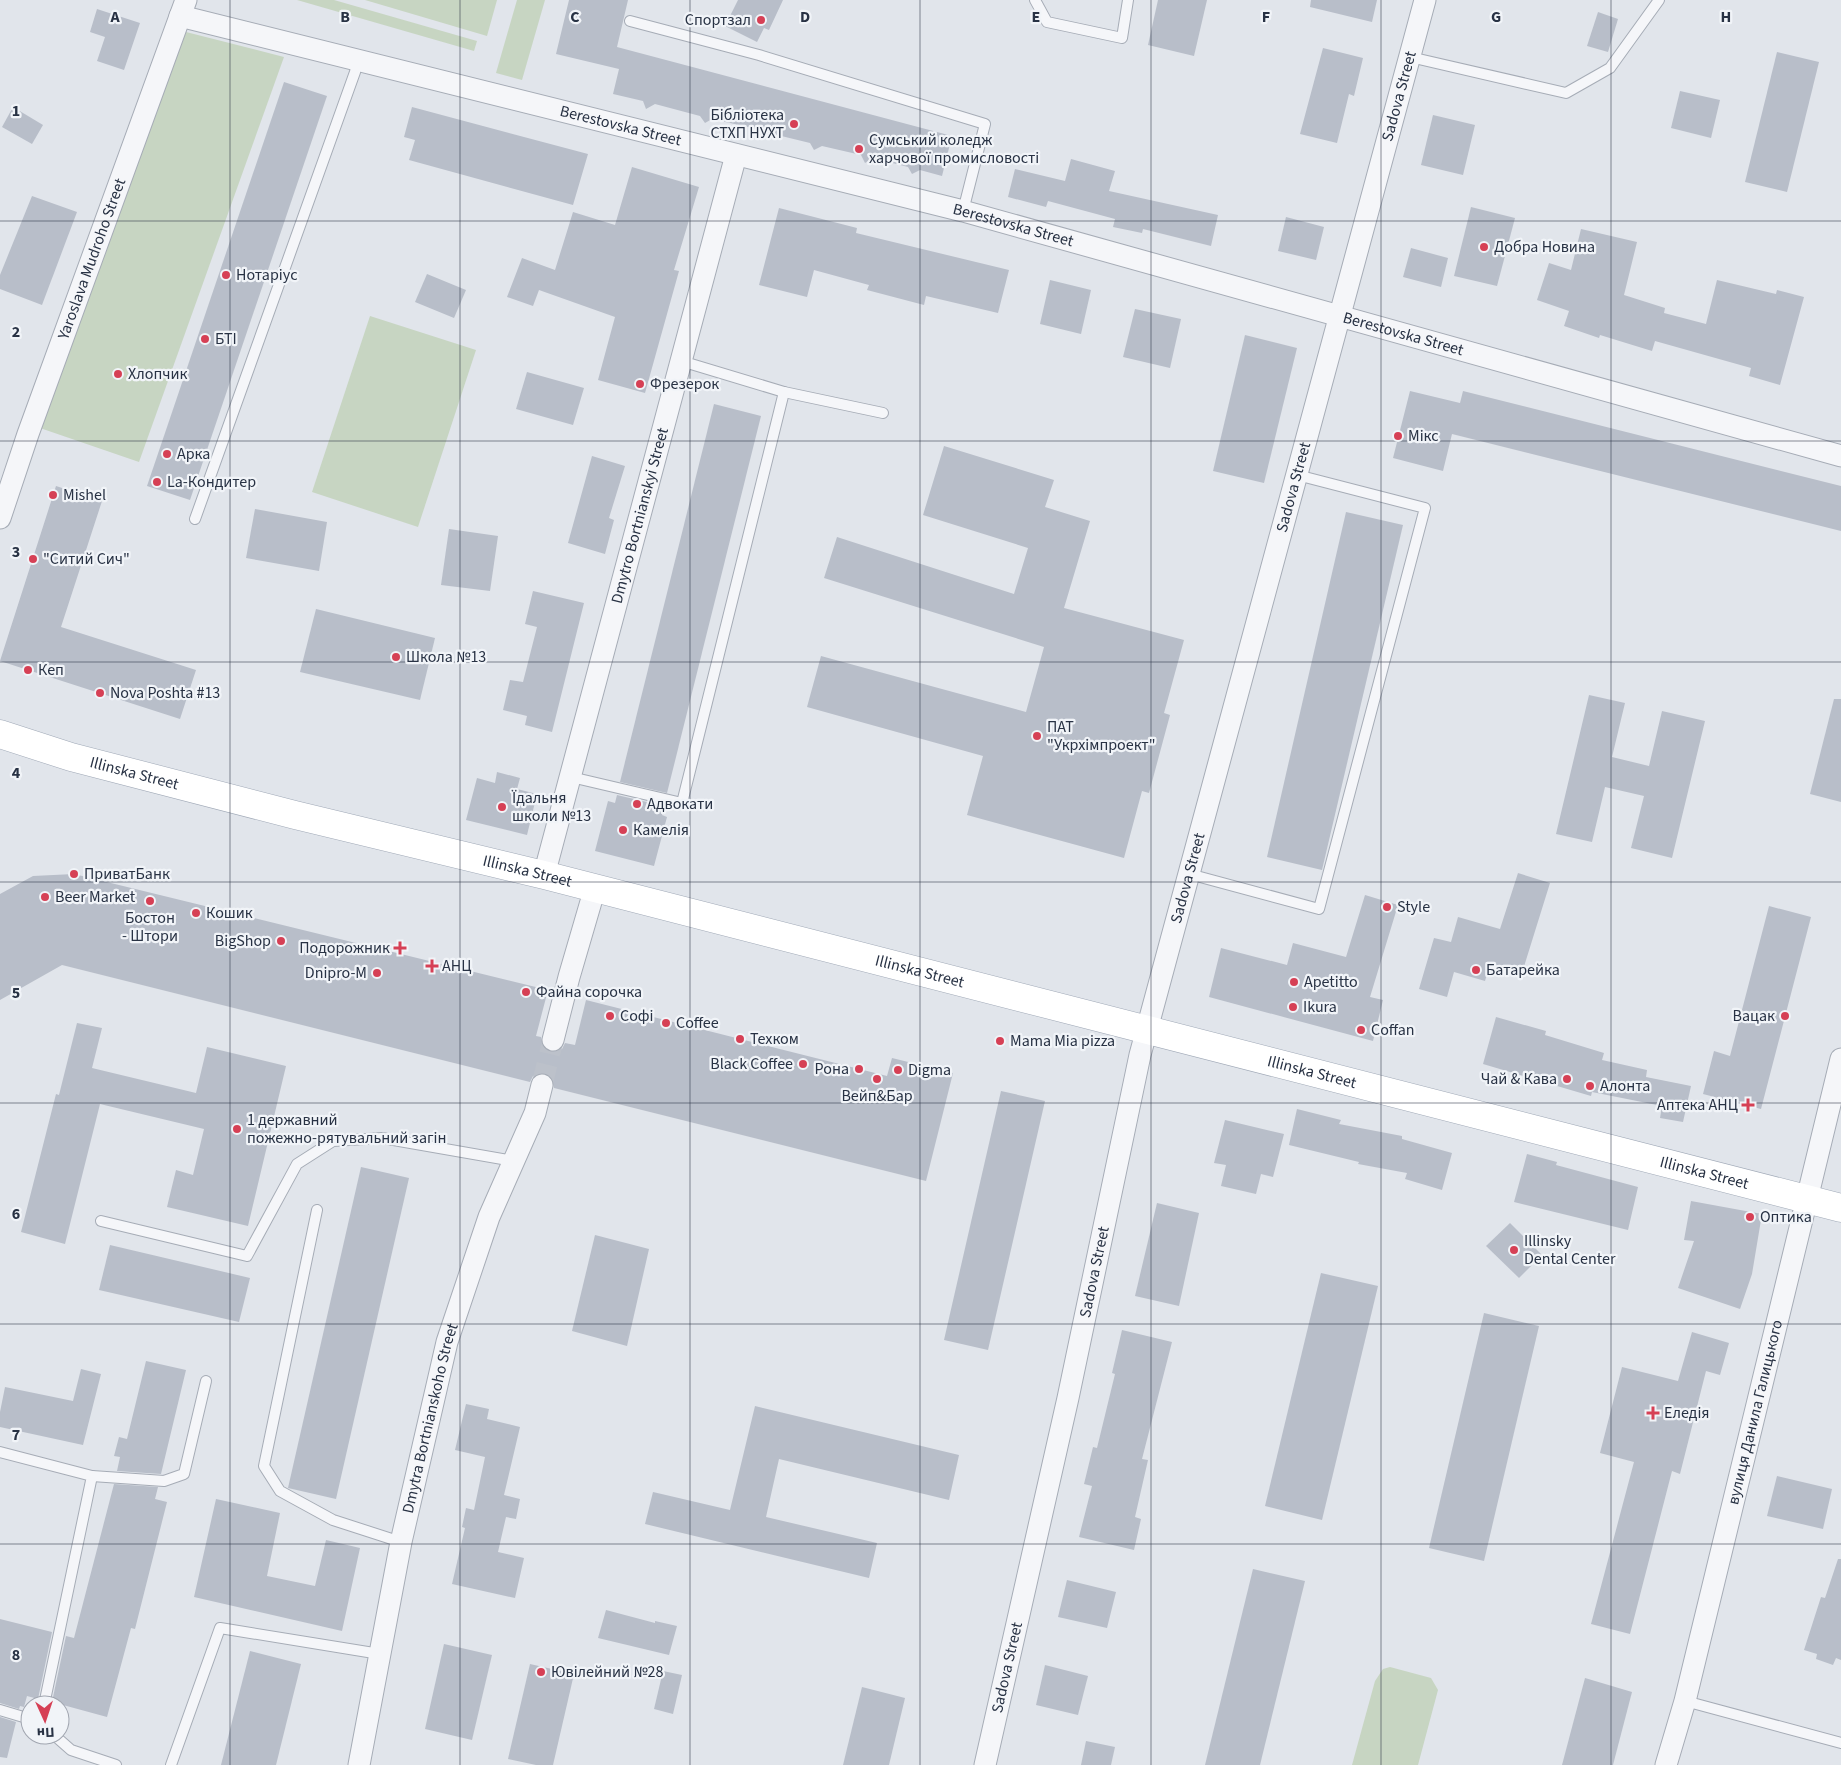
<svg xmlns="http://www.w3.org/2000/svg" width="1841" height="1765" font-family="'Source Sans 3',sans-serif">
	<rect width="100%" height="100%" fill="#e1e5eb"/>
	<!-- green -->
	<g fill="#c7d5c2">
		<path d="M297 0H334L477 41 474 51Z"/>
		<path d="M365 0H497L487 36Z"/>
		<path d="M517 0H545L522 80 496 73Z"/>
		<path d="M186 32 284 57 139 462 40 428Z"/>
		<path d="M370 316 476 350 418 527 312 492Z"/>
		<path d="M1390 1667 1431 1678 1438 1690 1418 1765H1352L1375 1681 1383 1669Z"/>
	</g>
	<!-- building -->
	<g fill="#b8bec9">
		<path d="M569 0H628L617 47 952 136 942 176 920 170 912 174 908 167 873 158 865 163 861 155 822 146 814 150 810 143 769 133 761 137 757 129 712 119 705 123 700 116 655 104 646 109 643 101 613 94 619 69 556 54Z"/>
		<path d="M738 0H783L769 30 764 28 757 42 725 26Z"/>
		<path d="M1158 0H1207L1194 56 1148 45Z"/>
		<path d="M1311 0H1377L1372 22 1310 7Z"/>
		<path d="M97 9 140 23 124 70 97 61 105 37 90 32Z"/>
		<path d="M1598 12 1618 19 1608 52 1587 46Z"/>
		<path d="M1323 48 1363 58 1354 96 1349 94 1337 143 1300 134Z"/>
		<path d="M1777 52 1819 62 1787 192 1745 182Z"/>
		<path d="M284 82 327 96 190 500 147 486Z"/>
		<path d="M1680 91 1720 100 1711 138 1671 128Z"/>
		<path d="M13 107 43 125 32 144 2 127Z"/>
		<path d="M412 107 588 154 573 205 409 160 415 140 404 137Z"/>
		<path d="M1433 115 1475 125 1463 175 1421 165Z"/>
		<path d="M1071 159 1115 171 1109 191 1218 215 1211 246 1143 229 1142 233 1113 227 1115 219 1048 201 1046 207 1008 197 1015 169 1065 181Z"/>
		<path d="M632 167 699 187 674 270 679 271 645 393 598 380 615 317 539 290 533 306 507 297 522 258 555 270 573 212 615 225Z"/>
		<path d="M32 196 77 212 42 305 0 289V275Z"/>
		<path d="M1471 207 1515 218 1497 286 1454 276Z"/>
		<path d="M779 208 857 228 856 233 1009 270 998 313 926 296 924 305 867 290 869 285 814 270 807 297 759 285Z"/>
		<path d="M1286 217 1324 227 1316 260 1278 251Z"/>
		<path d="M1581 229 1637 242 1624 295 1665 308 1664 313 1706 324 1717 280 1776 294 1777 290 1804 297 1780 385 1749 376 1751 368 1655 341 1652 351 1600 335 1599 338 1564 326 1569 311 1537 300 1549 263 1571 270Z"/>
		<path d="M1411 248 1448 258 1441 287 1403 277Z"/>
		<path d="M427 274 466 290 454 318 415 302Z"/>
		<path d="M1050 280 1091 290 1081 334 1040 324Z"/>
		<path d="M1135 309 1181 319 1170 368 1123 357Z"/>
		<path d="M1245 335 1297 348 1264 483 1213 471Z"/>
		<path d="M527 372 584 388 573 425 516 409Z"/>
		<path d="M1410 391 1460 403 1463 391 1841 486V531L1452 434 1443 471 1393 458Z"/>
		<path d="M714 404 761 416 667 793 620 782Z"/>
		<path d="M944 446 1054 480 1045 507 1090 521 1064 608 1184 640 1164 713 1170 715 1149 793 1142 791 1124 858 967 815 983 756 807 707 821 656 1026 712 1044 647 824 578 837 537 1014 594 1028 548 923 515Z"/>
		<path d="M592 456 625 466 609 518 614 520 605 554 568 543Z"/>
		<path d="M56 486 102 501 61 627 196 670 180 719 0 661Z"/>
		<path d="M255 509 327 522 319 571 246 558Z"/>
		<path d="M1346 512 1403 525 1322 870 1267 857Z"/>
		<path d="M449 529 498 536 490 591 441 585Z"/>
		<path d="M533 591 584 603 552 732 525 725 527 716 503 710 510 680 523 682 537 627 525 624Z"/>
		<path d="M316 609 435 638 420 700 300 672Z"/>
		<path d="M1589 695 1625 703 1612 757 1649 766 1662 711 1705 721 1672 858 1631 848 1644 796 1605 787 1592 842 1556 834Z"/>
		<path d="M1834 699H1841V802L1810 794Z"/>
		<path d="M497 772 520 778 517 789 537 794 527 835 466 820 477 778 495 783Z"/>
		<path d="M617 795 664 806 662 815 667 817 654 866 595 851 608 801 615 803Z"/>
		<path d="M1518 873 1550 883 1522 973 1490 963 1485 981 1454 972 1447 997 1419 989 1434 938 1451 942 1458 917 1500 929Z"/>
		<path d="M74 874 548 990 536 1036 541 1037 544 1049 550 1052 562 1049 565 1043 575 1045 586 1000 887 1076 892 1058 953 1073 926 1181 554 1088 551 1076 545 1073 533 1076 530 1082 62 965 0 1000V894L33 876Z"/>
		<path d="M1365 895 1398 905 1370 997 1383 1000 1373 1041 1209 997 1221 948 1287 965 1293 943 1346 957Z"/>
		<path d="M1769 906 1811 917 1761 1109 1703 1094 1714 1051 1730 1056Z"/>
		<path d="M1496 1017 1546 1031 1545 1035 1604 1053 1602 1060 1647 1070 1646 1077 1691 1086 1683 1122 1660 1118 1662 1106 1592 1092 1591 1096 1483 1064Z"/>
		<path d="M77 1023 102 1028 92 1068 196 1093 207 1047 286 1066 248 1226 167 1207 176 1170 193 1175 204 1129 100 1104 65 1244 21 1232 56 1094 59 1095Z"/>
		<path d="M1001 1091 1045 1101 988 1350 944 1340Z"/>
		<path d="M1297 1109 1341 1120 1339 1124 1402 1136V1139L1452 1153 1442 1190 1405 1179 1407 1173 1358 1164 1359 1162 1289 1145Z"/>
		<path d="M1225 1120 1284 1134 1273 1177 1261 1174 1256 1194 1221 1186 1226 1165 1214 1163Z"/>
		<path d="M1527 1154 1557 1162 1556 1165 1638 1187 1628 1230 1514 1202Z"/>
		<path d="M361 1167 409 1178 336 1499 288 1488Z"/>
		<path d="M1691 1201 1762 1214 1752 1274 1740 1309 1678 1288 1694 1241 1684 1240Z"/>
		<path d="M1157 1203 1199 1213 1179 1306 1135 1296Z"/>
		<path d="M1510 1223 1542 1255 1519 1278 1486 1246Z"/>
		<path d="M595 1235 649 1249 627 1346 572 1331Z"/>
		<path d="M110 1245 250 1278 239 1322 99 1290Z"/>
		<path d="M1321 1273 1378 1286 1322 1520 1265 1506Z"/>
		<path d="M1484 1313 1539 1326 1484 1561 1429 1548Z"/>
		<path d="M1122 1330 1172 1342 1142 1459 1148 1460 1135 1517 1141 1519 1134 1550 1079 1537 1092 1486 1084 1484 1093 1447 1097 1448 1115 1374 1112 1373Z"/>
		<path d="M1692 1332 1729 1343 1720 1375 1706 1371 1680 1474 1672 1471 1630 1634 1591 1624 1634 1462 1600 1453 1622 1367 1678 1381Z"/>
		<path d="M146 1361 186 1370 161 1474 117 1471 120 1457 114 1456 119 1437 127 1439Z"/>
		<path d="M81 1369 101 1374 83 1445 0 1427V1412L5 1387 73 1401Z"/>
		<path d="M466 1404 489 1409 487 1419 520 1427 504 1495 520 1499 516 1519 506 1517 498 1552 524 1558 515 1598 452 1584 465 1528 462 1527 466 1508 474 1510 485 1457 455 1450Z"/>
		<path d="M755 1406 959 1455 949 1500 779 1459 766 1517 877 1543 869 1578 645 1524 653 1492 730 1510Z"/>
		<path d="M1777 1476 1832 1489 1823 1529 1767 1516Z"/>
		<path d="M114 1484 158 1487 155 1499 167 1502 135 1629 131 1628 107 1717 52 1702 66 1636 74 1638Z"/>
		<path d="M216 1499 280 1513 267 1576 315 1586 326 1540 360 1548 342 1631 194 1597Z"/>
		<path d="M1838 1559H1841V1660L1836 1658 1833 1665 1816 1659 1817 1654 1804 1650 1821 1597 1825 1598Z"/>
		<path d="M1253 1569 1305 1581 1260 1765H1205Z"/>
		<path d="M1067 1580 1116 1592 1107 1628 1058 1617Z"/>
		<path d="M606 1610 655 1623V1621L677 1626 669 1655 598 1638Z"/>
		<path d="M0 1619 52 1632 38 1699 27 1696 24 1707 20 1706 19 1709 0 1703Z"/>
		<path d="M444 1644 492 1655 472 1740 425 1729Z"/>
		<path d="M250 1651 301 1664 276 1765H221Z"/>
		<path d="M530 1664 574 1674 553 1765H536L508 1759Z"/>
		<path d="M1045 1665 1088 1676 1078 1715 1036 1705Z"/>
		<path d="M663 1671 682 1675 673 1714 654 1709Z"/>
		<path d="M1585 1678 1632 1692 1613 1765H1562Z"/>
		<path d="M862 1687 905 1698 889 1765H843Z"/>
		<path d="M0 1717 16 1722 7 1758 0 1757Z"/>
		<path d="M1086 1741 1115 1747 1111 1765H1081Z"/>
	</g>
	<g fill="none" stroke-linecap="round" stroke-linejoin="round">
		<!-- street-tunnel -->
		<path stroke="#bcc1ca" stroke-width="21" stroke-dasharray="21 11" stroke-linecap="butt" d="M542 1085 553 1040"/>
		<!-- lane casing -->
		<g stroke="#a6acb6" stroke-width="12">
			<g id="lane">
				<path d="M1035 0 1047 22 1122 38 1128 0"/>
				<path d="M630 21 759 55 985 124 963 211"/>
				<path d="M1410 57 1566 93 1610 68 1659 0"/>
				<path d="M784 392 883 413"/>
				<path d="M195 519 355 72 358 60"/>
				<path d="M571 777 682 803 784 392 681 361"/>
				<path d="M1189 874 1319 909 1425 508 1297 475"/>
				<path d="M317 1210 264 1466 280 1491 333 1520 401 1542"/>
				<path d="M101 1221 247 1256 297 1164 333 1141 382 1138 514 1161"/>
				<path d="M0 1452 92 1476 44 1705"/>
				<path d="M92 1476 164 1481 184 1474 206 1381"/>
				<path d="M1685 1701 1841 1743"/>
				<path d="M0 1710 30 1719"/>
				<path d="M54 1735 71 1750 116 1765"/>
				<path d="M171 1765 220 1628 380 1654"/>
			</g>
		</g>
		<!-- street casing -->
		<g stroke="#a6acb6" stroke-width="23">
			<g id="street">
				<path id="s1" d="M180 16 963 211 1841 456"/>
				<path id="s2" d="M0 518 28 434 186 0"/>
				<path id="s3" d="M544 875 736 155"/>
				<path d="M553 1040 569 977 595 888"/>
				<path id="s4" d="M359 1765 401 1542 447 1342 489 1217 535 1113 542 1085"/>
				<path id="s5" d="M985 1765 1068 1398 1140 1055 1425 0"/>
				<path id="s6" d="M1666 1765 1685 1701 1841 1059"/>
			</g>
		</g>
		<!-- primary casing -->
		<g stroke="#a0a9b7" stroke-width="29">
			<g id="primary">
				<path id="s7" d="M0 734 71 757 295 815 544 875 1841 1208"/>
			</g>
		</g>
		<!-- lane -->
		<use href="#lane" stroke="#f5f6f9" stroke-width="10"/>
		<!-- street -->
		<use href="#street" stroke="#f5f6f9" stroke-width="21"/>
		<!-- primary -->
		<use href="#primary" stroke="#fff" stroke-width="28"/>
	</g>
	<!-- grid -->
	<path fill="none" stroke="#283244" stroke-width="1" stroke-opacity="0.55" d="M230 0V1765M460 0V1765M690 0V1765M920 0V1765M1151 0V1765M1381 0V1765M1611 0V1765M0 221H1841M0 441H1841M0 662H1841M0 882H1841M0 1103H1841M0 1324H1841M0 1544H1841"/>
	<!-- markers -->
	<g fill="#d64055" stroke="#f1f4f8" stroke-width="2">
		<circle cx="761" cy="20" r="5"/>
		<circle cx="794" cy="124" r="5"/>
		<circle cx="859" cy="149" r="5"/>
		<circle cx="1484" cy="247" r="5"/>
		<circle cx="226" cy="275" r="5"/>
		<circle cx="205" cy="339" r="5"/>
		<circle cx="118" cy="374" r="5"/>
		<circle cx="640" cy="384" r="5"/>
		<circle cx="1398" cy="436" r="5"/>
		<circle cx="167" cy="454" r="5"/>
		<circle cx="157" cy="482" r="5"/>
		<circle cx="53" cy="495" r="5"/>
		<circle cx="33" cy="559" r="5"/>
		<circle cx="396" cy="657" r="5"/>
		<circle cx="28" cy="670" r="5"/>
		<circle cx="100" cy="693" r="5"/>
		<circle cx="1037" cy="736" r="5"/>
		<circle cx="637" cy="804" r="5"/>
		<circle cx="502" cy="807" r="5"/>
		<circle cx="623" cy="830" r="5"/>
		<circle cx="74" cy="874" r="5"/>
		<circle cx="45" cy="897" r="5"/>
		<circle cx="150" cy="901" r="5"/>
		<circle cx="1387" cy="907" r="5"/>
		<circle cx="196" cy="913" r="5"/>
		<circle cx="281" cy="941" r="5"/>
		<path d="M397.5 940.5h5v5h5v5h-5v5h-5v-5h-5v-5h5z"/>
		<path d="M429.5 958.5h5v5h5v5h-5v5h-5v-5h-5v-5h5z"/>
		<circle cx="1476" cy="970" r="5"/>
		<circle cx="377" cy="973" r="5"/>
		<circle cx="1294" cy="982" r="5"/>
		<circle cx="526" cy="992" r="5"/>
		<circle cx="1293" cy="1007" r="5"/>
		<circle cx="610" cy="1016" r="5"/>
		<circle cx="1785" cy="1016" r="5"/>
		<circle cx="666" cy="1023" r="5"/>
		<circle cx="1361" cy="1030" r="5"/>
		<circle cx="740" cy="1039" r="5"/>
		<circle cx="1000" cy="1041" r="5"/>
		<circle cx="803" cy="1064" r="5"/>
		<circle cx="859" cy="1069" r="5"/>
		<circle cx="898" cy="1070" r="5"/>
		<circle cx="877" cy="1079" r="5"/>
		<circle cx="1567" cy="1079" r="5"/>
		<circle cx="1590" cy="1086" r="5"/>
		<path d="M1745.5 1097.5h5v5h5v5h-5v5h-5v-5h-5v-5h5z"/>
		<circle cx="237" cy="1129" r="5"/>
		<circle cx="1750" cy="1217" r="5"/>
		<circle cx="1514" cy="1250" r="5"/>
		<path d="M1650.5 1405.5h5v5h5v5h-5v5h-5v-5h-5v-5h5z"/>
		<circle cx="541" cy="1672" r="5"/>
	</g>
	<g text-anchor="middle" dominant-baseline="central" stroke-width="4.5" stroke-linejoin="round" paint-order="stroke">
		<!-- poi labels -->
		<g font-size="16" fill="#283244" stroke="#f1f4f8" text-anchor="start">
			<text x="751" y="20" text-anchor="end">Спортзал</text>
			<text x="784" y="115" text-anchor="end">Бібліотека<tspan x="784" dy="18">СТХП НУХТ</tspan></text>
			<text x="869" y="140">Сумський коледж<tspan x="869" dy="18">харчової промисловості</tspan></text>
			<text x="1494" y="247">Добра Новина</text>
			<text x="236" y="275">Нотаріус</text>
			<text x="215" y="339">БТІ</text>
			<text x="128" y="374">Хлопчик</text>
			<text x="650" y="384">Фрезерок</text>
			<text x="1408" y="436">Мікс</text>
			<text x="177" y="454">Арка</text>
			<text x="167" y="482">La-Кондитер</text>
			<text x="63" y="495">Mishel</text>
			<text x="43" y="559">"Ситий Сич"</text>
			<text x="406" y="657">Школа №13</text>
			<text x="38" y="670">Кеп</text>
			<text x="110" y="693">Nova Poshta #13</text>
			<text x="1047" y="727">ПАТ<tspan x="1047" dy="18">"Укрхімпроект"</tspan></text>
			<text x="512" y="798">Їдальня<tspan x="512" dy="18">школи №13</tspan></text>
			<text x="647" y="804">Адвокати</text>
			<text x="633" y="830">Камелія</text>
			<text x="84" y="874">ПриватБанк</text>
			<text x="55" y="897">Beer Market</text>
			<text x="1397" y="907">Style</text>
			<text x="206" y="913">Кошик</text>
			<text x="150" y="918" text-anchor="middle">Бостон<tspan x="150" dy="18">- Штори</tspan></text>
			<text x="271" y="941" text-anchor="end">BigShop</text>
			<text x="390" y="948" text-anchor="end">Подорожник</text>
			<text x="442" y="966">АНЦ</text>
			<text x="1486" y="970">Батарейка</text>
			<text x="367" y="973" text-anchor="end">Dnipro-M</text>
			<text x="1304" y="982">Apetitto</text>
			<text x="536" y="992">Файна сорочка</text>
			<text x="1303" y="1007">Ikura</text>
			<text x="620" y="1016">Софі</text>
			<text x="1775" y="1016" text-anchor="end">Вацак</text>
			<text x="676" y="1023">Coffee</text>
			<text x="1371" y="1030">Coffan</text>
			<text x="750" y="1039">Техком</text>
			<text x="1010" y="1041">Mama Mia pizza</text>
			<text x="793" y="1064" text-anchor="end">Black Coffee</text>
			<text x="849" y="1069" text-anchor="end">Рона</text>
			<text x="908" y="1070">Digma</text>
			<text x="1557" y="1079" text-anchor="end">Чай &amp; Кава</text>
			<text x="1600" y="1086">Алонта</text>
			<text x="877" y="1096" text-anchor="middle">Вейп&amp;Бар</text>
			<text x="1738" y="1105" text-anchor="end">Аптека АНЦ</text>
			<text x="247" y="1120">1 державний<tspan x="247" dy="18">пожежно-рятувальний загін</tspan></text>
			<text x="1760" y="1217">Оптика</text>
			<text x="1524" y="1241">Illinsky<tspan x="1524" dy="18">Dental Center</tspan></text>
			<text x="1664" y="1413">Еледія</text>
			<text x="551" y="1672">Ювілейний №28</text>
		</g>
		<!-- street labels -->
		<g font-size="16" fill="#283244" stroke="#f1f4f8">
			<text stroke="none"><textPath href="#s5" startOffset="1720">Sadova Street</textPath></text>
			<text stroke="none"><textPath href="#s1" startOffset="454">Berestovska Street</textPath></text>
			<text stroke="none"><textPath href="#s1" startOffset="859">Berestovska Street</textPath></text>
			<text stroke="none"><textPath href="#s2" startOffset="275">Yaroslava Mudroho Street</textPath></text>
			<text stroke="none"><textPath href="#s1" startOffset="1264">Berestovska Street</textPath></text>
			<text stroke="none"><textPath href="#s5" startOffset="1315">Sadova Street</textPath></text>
			<text stroke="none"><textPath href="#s3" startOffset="372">Dmytro Bortnianskyi Street</textPath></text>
			<text stroke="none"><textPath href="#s7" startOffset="140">Illinska Street</textPath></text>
			<text stroke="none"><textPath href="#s7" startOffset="545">Illinska Street</textPath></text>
			<text stroke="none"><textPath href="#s5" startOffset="910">Sadova Street</textPath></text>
			<text stroke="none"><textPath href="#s7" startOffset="950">Illinska Street</textPath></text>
			<text stroke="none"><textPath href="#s7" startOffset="1355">Illinska Street</textPath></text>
			<text stroke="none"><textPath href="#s7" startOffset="1760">Illinska Street</textPath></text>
			<text stroke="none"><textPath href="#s5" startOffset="505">Sadova Street</textPath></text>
			<text stroke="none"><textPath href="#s6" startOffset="364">вулиця Данила Галицького</textPath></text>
			<text stroke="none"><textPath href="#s4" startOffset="354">Dmytra Bortnianskoho Street</textPath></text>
			<text stroke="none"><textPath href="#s5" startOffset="100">Sadova Street</textPath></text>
		</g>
	</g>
	<g font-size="16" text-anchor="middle" font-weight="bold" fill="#283244" stroke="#f1f4f8" stroke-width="4.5" stroke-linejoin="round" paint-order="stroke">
		<text x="115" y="22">A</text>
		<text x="345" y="22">B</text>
		<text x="575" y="22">C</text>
		<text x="805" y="22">D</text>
		<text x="1036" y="22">E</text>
		<text x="1266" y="22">F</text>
		<text x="1496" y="22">G</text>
		<text x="1726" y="22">H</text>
		<text x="16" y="116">1</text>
		<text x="16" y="337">2</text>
		<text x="16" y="557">3</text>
		<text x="16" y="778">4</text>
		<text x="16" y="998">5</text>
		<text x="16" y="1219">6</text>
		<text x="16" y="1440">7</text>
		<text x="16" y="1660">8</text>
	</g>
	<!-- north arrow -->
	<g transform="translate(45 1720) rotate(177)"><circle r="24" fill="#f1f4f8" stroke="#a1a6b0"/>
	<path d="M0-4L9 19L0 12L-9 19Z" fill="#d64055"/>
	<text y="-8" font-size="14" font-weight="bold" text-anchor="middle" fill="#283244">Пн</text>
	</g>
</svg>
